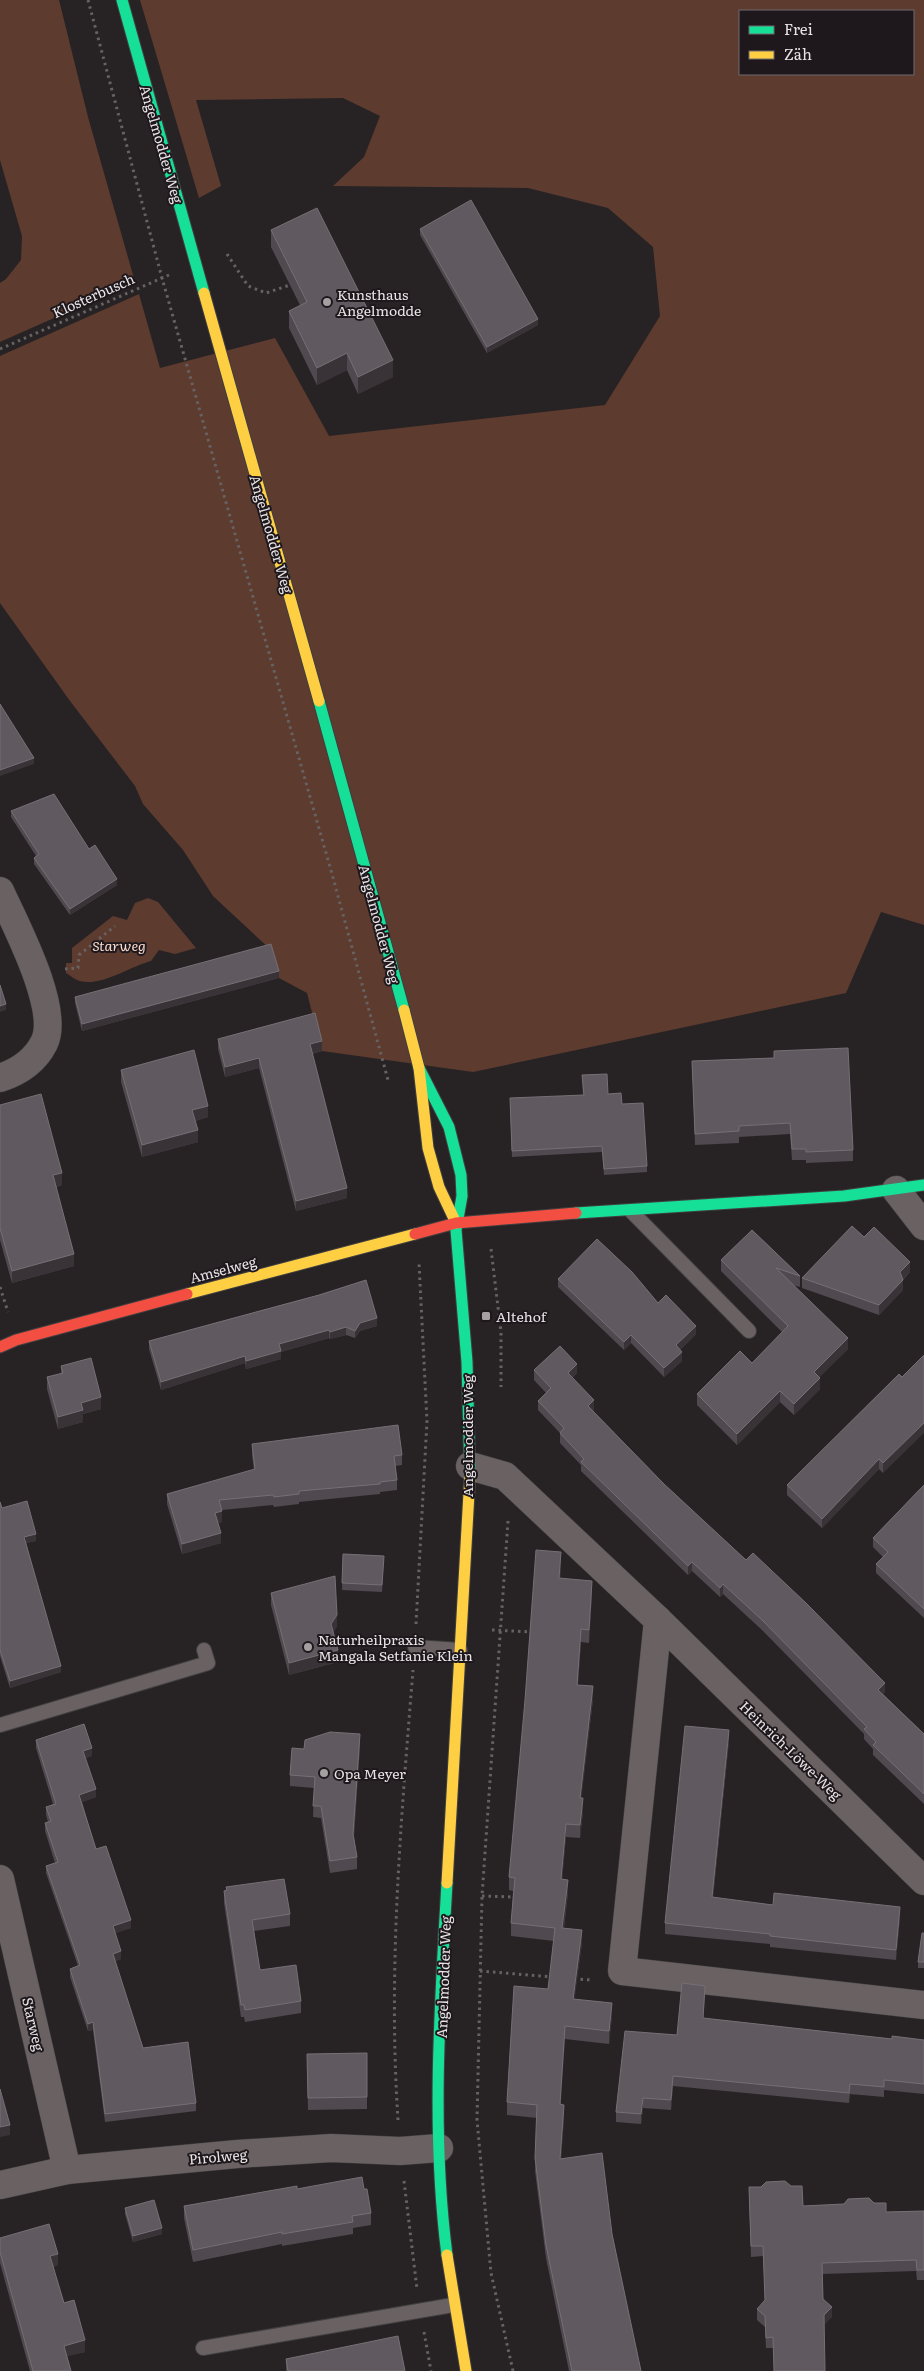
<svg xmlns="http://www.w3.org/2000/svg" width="924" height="2371" font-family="Literata,serif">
	<rect width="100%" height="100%" fill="#272325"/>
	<!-- green -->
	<g fill="#5d3b2f" fill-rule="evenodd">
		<path d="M0 0H59L88 117 135 282 0 342V283L6 279 21 260 22 236 0 160Z"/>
		<path d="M140 0H924V925L881 912 846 993 473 1072 322 1051 307 993 279 978 271 950 213 896 183 850 143 804 135 786 70 701 0 603V356L139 294 160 368 275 338 329 436 605 405 660 316 653 247 608 208 528 188 333 186 364 157 380 116 343 98 196 100 221 186 199 198ZM740 11H913V74H740Z"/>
		<path d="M148 898 158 902 196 948 175 954 159 950 151 961C131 966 101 987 80 981 75 980 70 975 66 973V963H72V948L113 916 127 920 135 903Z"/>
	</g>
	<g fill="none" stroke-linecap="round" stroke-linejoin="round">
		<!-- lane casing -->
		<g stroke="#413f40" stroke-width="16">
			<g id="lane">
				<path d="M631 1211 749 1331"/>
				<path d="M415 1647 460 1650"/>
				<path d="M0 1725 208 1663 204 1650"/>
				<path d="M203 2348 453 2305"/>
			</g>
		</g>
		<!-- street casing -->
		<g stroke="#413f40" stroke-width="29">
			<g id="street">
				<path d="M0 891C15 924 61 1010 44 1043 35 1061 18 1072 0 1078"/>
				<path d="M896 1190 924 1226"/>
				<path d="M470 1466 505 1476 658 1620 924 1881"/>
				<path d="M658 1620 622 1971 924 2005"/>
				<path d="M0 1879 67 2170"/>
				<path d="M0 2185 67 2170 237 2154 331 2148 400 2151 439 2148"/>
			</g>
		</g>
		<!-- fast casing -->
		<g stroke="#413f40" stroke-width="13">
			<g id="fast">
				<path d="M122 0 204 293"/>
				<path d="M319 701 404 1010"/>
				<path d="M419 1068 449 1127 461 1175 462 1196 456 1230 467 1362 470 1475"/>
				<path d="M576 1213 844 1196 924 1185"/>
				<path d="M447 2255C431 2131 440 2006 447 1883"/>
			</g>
		</g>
		<!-- slow casing -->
		<g stroke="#413f40" stroke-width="13">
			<g id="slow">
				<path d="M204 293 319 701"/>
				<path d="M404 1010 419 1068 428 1148 439 1187 456 1223"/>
				<path d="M187 1294 415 1234"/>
				<path d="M447 1883 470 1475"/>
				<path d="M447 2255 466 2371"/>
			</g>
		</g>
		<!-- jam casing -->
		<g stroke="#413f40" stroke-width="13">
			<g id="jam">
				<path d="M415 1234 456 1223 576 1213"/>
				<path d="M0 1347 16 1340 187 1294"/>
			</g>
		</g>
		<!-- path -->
		<g stroke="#676262" stroke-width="3" stroke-dasharray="2.5 4" stroke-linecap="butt">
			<path d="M88 0 162 278 332 874 388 1080"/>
			<path d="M227 254 248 286 266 293 290 285"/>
			<path d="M0 349 169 275"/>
			<path d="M65 969 78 968 79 955 115 926"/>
			<path d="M491 1249 501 1332V1387"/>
			<path d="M0 1287 8 1312"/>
			<path d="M508 1521 482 1896 477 2120 491 2273 513 2371"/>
			<path d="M416 1624 427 1421 419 1263"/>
			<path d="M492 1630 533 1632"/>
			<path d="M482 1896 514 1897"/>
			<path d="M480 1971 553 1977"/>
			<path d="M574 1979 593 1980"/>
			<path d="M398 2120C388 1969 401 1820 413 1670"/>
			<path d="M404 2181 417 2289"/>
			<path d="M424 2332 431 2371"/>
		</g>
		<!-- lane -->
		<use href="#lane" stroke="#696162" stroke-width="14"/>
		<!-- street -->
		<use href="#street" stroke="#696162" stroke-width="28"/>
		<!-- fast -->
		<use href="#fast" stroke="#16e098" stroke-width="11"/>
		<!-- slow -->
		<use href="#slow" stroke="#ffcf43" stroke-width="11"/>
		<!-- jam -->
		<use href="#jam" stroke="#f24e42" stroke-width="11"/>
	</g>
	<!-- wall -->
	<g fill="#504950">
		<path d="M420 229 538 325 487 353 420 235Z"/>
		<path d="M271 230 393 377 358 394 347 370 317 385 289 328V311L300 305 271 247Z"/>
		<path d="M11 811 89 849 117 885 70 915 34 864V858L36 856 11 817Z"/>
		<path d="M279 978 82 1031 75 1003V997Z"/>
		<path d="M218 1039 322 1051 312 1054 347 1198 296 1211 259 1068 225 1077 218 1049Z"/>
		<path d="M774 1051 853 1150V1161L806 1163V1160H792L790 1134 739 1137V1143L695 1145 692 1061 774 1058Z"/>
		<path d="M121 1070 208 1117 195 1121 198 1142 142 1157 121 1082Z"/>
		<path d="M582 1075 622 1104 647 1166V1172L604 1175 602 1152 512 1157 510 1104 583 1095Z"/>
		<path d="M0 1105 62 1185 56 1187 74 1266 12 1283 0 1240Z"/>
		<path d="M752 1230 800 1276V1287L793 1285 848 1349 819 1377 820 1389 794 1415 780 1402 737 1445 697 1405V1394L752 1363 782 1332 721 1271V1260Z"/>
		<path d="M864 1237 910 1272 903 1280V1290L879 1315 802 1288V1278Z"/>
		<path d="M558 1279 658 1303 696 1334 680 1350 682 1361 664 1377 631 1343 624 1350 558 1287Z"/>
		<path d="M319 1295 377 1326 360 1331 355 1338 346 1335 330 1339 329 1338 281 1352V1359L246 1369 245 1363 161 1390 149 1349V1341Z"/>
		<path d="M61 1366 101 1409 83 1414V1422L58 1429 47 1389V1377L61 1374Z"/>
		<path d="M534 1370 577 1373 572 1378 594 1410 593 1411 664 1484 885 1692 883 1694 924 1734V1804L873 1755V1749L864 1739V1734L763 1631 723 1594 720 1597 692 1571 688 1575 581 1471V1465L560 1443V1433L538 1410V1401L546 1393 534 1380Z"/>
		<path d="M899 1374 883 1473 879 1469 822 1528 787 1495V1485Z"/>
		<path d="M252 1444 402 1455V1465L395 1466 397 1480V1490L380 1492V1494L299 1502V1504L274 1507 273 1505 222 1510V1522L218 1523 221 1543 182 1554 167 1504V1494L254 1470 252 1455Z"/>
		<path d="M924 1485V1618L876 1573V1564L883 1557 873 1547V1538Z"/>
		<path d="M0 1502 2 1508 36 1541 26 1543 61 1672 10 1688 0 1656Z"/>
		<path d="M343 1554 384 1556 382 1592 342 1590Z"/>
		<path d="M561 1565 560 1579 592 1594 589 1643 581 1642 578 1685 593 1700 581 1798 583 1812 580 1838 566 1837 562 1879 568 1893 564 1928 582 1943 574 1999 612 2016 609 2044 565 2039 560 2104 564 2118 561 2159 612 2234 641 2371H569L546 2258 535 2171 537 2118 507 2115V2102L548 1989 554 1941 511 1936V1923L513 1891 509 1890V1877Z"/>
		<path d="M271 1593 337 1626 333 1633 338 1662 289 1675 271 1605Z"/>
		<path d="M36 1740 92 1756 85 1758 96 1797 82 1802 96 1849 131 1928 115 1933 121 1959 115 1961 143 2048 196 2103V2111L105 2122 93 2030 88 2031 70 1977V1969L78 1966 46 1873V1866L55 1863 45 1831V1823L48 1822 46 1815V1807L53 1804 36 1748Z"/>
		<path d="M729 1741 713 1898 773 1905 900 1917 896 1960 770 1947V1944L665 1934V1923Z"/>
		<path d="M360 1746 354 1837 357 1857V1869L330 1873 321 1818 313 1817 314 1788 290 1786V1775L304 1749Z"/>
		<path d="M226 1887 290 1914V1926L254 1931 260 1970 301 2001V2013L245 2022 244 2017H241L224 1903V1891H226Z"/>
		<path d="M924 1933V1968H918V1962Z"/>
		<path d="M705 1996 703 2018 892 2039 924 2040V2094L884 2090V2097L850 2094 849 2103 673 2086 671 2110 643 2108 641 2124 616 2122V2112L677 2035Z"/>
		<path d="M367 2053V2109L308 2110 307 2066Z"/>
		<path d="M297 2189H364L371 2213V2225L353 2228V2234L282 2246V2244L193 2262 184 2218V2206Z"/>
		<path d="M749 2198 803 2206 874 2203 886 2212 924 2211V2280H917L916 2271 822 2274 823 2299 832 2317 773 2348H766L765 2327 757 2320V2309L765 2301 763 2256 751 2257Z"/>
		<path d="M125 2208 162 2234 133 2242 125 2214Z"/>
		<path d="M0 2238 58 2265 53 2267 64 2303 85 2352 67 2356 71 2371H30L0 2263Z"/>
		<path d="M286 2359 405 2371H286Z"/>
	</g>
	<!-- shaded-wall -->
	<g fill="#393338">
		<path d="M538 319V325L487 353V347Z"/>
		<path d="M347 353V370L317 385V368Z"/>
		<path d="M393 360V377L358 394V377Z"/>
		<path d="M34 758V764L0 776V770Z"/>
		<path d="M117 879V885L70 915V909Z"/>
		<path d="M279 971V978L82 1031V1024Z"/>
		<path d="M6 1004V1010L0 1012V1006Z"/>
		<path d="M322 1041V1051L310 1054V1044Z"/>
		<path d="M259 1058V1068L225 1077V1067Z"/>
		<path d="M208 1106V1117L192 1122V1110Z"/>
		<path d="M198 1130V1142L142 1157V1145Z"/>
		<path d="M62 1173V1185L53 1187V1175Z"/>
		<path d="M347 1188V1198L296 1211V1201Z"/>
		<path d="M74 1254V1266L12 1283V1271Z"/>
		<path d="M910 1262V1272L900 1282V1272Z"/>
		<path d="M903 1280V1290L879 1315V1305Z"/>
		<path d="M377 1318V1326L360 1331 355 1338V1331L360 1323Z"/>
		<path d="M696 1326V1334L676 1354V1345Z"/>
		<path d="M346 1327V1335L330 1339V1332Z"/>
		<path d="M329 1330V1338L281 1352V1359L246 1369V1361L279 1344Z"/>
		<path d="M631 1335V1343L624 1350V1342Z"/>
		<path d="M848 1338V1349L814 1383V1372Z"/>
		<path d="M682 1352V1361L664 1377V1368Z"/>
		<path d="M245 1356V1363L161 1390V1382Z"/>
		<path d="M577 1364V1373L568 1382V1373Z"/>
		<path d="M820 1378V1389L794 1415V1404Z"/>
		<path d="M780 1391V1402L737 1445V1434Z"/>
		<path d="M101 1397V1409L83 1414V1422L58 1429V1417L81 1403Z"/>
		<path d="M594 1400V1410L588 1416V1406Z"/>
		<path d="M924 1423V1433L883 1473V1463Z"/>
		<path d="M879 1459V1469L822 1528V1519Z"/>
		<path d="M222 1511V1522L215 1524V1513Z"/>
		<path d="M221 1533V1543L182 1554V1544Z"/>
		<path d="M36 1534V1541L24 1543V1537Z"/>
		<path d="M561 1552V1565L559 1592V1578Z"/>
		<path d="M692 1562V1571L688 1575V1566Z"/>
		<path d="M592 1581V1594L589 1643V1630Z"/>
		<path d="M723 1584V1594L720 1597V1588Z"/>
		<path d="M337 1615V1626L331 1636V1624Z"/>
		<path d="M581 1629V1642L577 1698V1685Z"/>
		<path d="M338 1650V1662L289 1675V1663Z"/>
		<path d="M61 1666V1672L10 1688V1681Z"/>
		<path d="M885 1683V1692L878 1699V1690Z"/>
		<path d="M593 1686V1700L580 1811V1798Z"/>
		<path d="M729 1730V1741L712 1908V1897Z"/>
		<path d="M360 1734V1746L353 1845V1834Z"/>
		<path d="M92 1748V1756L83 1759V1751Z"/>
		<path d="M96 1789V1797L79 1803V1795Z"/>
		<path d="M583 1798V1812L580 1838V1825Z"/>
		<path d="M566 1824V1837L561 1892V1879Z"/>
		<path d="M568 1880V1893L562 1941V1928Z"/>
		<path d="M900 1907V1917L896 1960V1950Z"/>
		<path d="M131 1920V1928L113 1934V1926Z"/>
		<path d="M582 1930V1943L573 2012V1999Z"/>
		<path d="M121 1951V1959L113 1962V1954Z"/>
		<path d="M705 1986V1996L703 2028V2018Z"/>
		<path d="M612 2003V2016L609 2044V2031Z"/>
		<path d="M93 2022V2030L88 2031V2024Z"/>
		<path d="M565 2026V2039L560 2118V2104Z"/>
		<path d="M673 2076V2086L671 2110V2100Z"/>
		<path d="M643 2098V2108L641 2124V2114Z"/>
		<path d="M564 2105V2118L560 2172V2159Z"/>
		<path d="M10 2125V2135L0 2137V2127Z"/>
		<path d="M162 2228V2234L133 2242V2236Z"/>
		<path d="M58 2254V2265L50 2268V2256Z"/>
		<path d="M832 2307V2317L824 2325V2315Z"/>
		<path d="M85 2340V2352L64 2357V2346Z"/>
	</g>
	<!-- building -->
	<g fill="#615960" stroke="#766f75">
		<path d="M471 200 538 319 487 347 420 229Z"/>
		<path d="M317 208 393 360 358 377 347 353 317 368 289 311 307 302 271 230Z"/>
		<path d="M0 704 34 758 0 770Z"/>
		<path d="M54 794 89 849 95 845 117 879 70 909 34 858 39 854 11 811Z"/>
		<path d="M271 944 279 971 82 1024 75 997Z"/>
		<path d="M0 985 6 1004 0 1006Z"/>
		<path d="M315 1013 322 1041 310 1044 347 1188 296 1201 259 1058 225 1067 218 1039Z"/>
		<path d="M848 1048 853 1150 806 1152V1149H792L790 1123 739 1126V1131L695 1134 692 1061 774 1058V1051Z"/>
		<path d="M194 1050 208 1106 192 1110 198 1130 142 1145 121 1070Z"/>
		<path d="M607 1074 608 1094 621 1093 622 1104 643 1103 647 1166 604 1169 602 1146 512 1151 510 1098 584 1095 582 1075Z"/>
		<path d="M41 1094 62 1173 53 1175 74 1254 12 1271 0 1228V1105Z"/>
		<path d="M852 1226 864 1237 874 1227 910 1262 900 1272 903 1280 879 1305 802 1278Z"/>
		<path d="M752 1230 800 1276 776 1268 848 1338 814 1372 820 1378 794 1404 780 1391 737 1434 697 1394 740 1351 752 1363 788 1326 721 1260Z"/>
		<path d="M597 1239 632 1272 658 1303 666 1295 696 1326 676 1345 682 1352 664 1368 631 1335 624 1342 558 1279Z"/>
		<path d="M366 1280 377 1318 360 1323 355 1331 346 1327 330 1332 329 1330 279 1344 281 1351 246 1361 245 1356 161 1382 149 1341 319 1295Z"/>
		<path d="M560 1346 577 1364 568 1373 594 1400 588 1406 664 1484 746 1560 753 1553 806 1603 885 1683 878 1690 924 1734V1794L873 1745 876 1742 864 1729 867 1727 763 1621 723 1584 720 1588 692 1562 688 1566 581 1462 584 1459 560 1433 564 1428 538 1401 551 1388 534 1370Z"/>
		<path d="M924 1355V1423L883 1463 879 1459 822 1519 787 1485 899 1374 902 1377Z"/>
		<path d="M91 1358 101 1397 81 1403 83 1410 58 1417 47 1377 63 1373 61 1366Z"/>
		<path d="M398 1425 402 1455 394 1456 397 1480 380 1482V1484L299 1491V1494L274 1497 273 1495 219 1500 222 1511 215 1513 221 1533 182 1544 167 1494 255 1469 252 1444Z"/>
		<path d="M924 1485V1609L876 1564 888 1552 873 1538Z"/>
		<path d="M27 1501 36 1534 24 1537 61 1666 10 1681 0 1650V1502L2 1508Z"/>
		<path d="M536 1550 561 1552 559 1578 592 1581 589 1630 581 1629 577 1685 593 1686 580 1798H583L580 1825 566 1824 561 1879 568 1880 562 1928 582 1930 573 1999 612 2003 609 2031 565 2026 560 2104 564 2105 560 2159 602 2153 612 2234 641 2371H572L546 2245 535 2158 537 2105 507 2102 514 1986 548 1989 555 1928 511 1923 515 1878 509 1877 525 1700Z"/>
		<path d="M343 1554 384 1556 382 1585 342 1583Z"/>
		<path d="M335 1576 337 1615 331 1624 338 1650 289 1663 271 1593Z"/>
		<path d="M84 1724 92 1748 83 1751 96 1789 79 1795 96 1849 106 1846 131 1920 113 1926 121 1951 113 1954 143 2048 188 2042 196 2103 105 2114 93 2022 88 2024 70 1969 80 1965 46 1866 58 1862 45 1823 51 1821 46 1807 56 1804 36 1740Z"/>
		<path d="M685 1726 729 1730 712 1897 773 1905 774 1893 900 1907 896 1950 770 1936V1934L665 1923Z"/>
		<path d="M330 1732 360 1734 353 1834 357 1857 330 1861 321 1806H313L315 1777 290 1775 292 1748 304 1749 305 1740Z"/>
		<path d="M284 1879 290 1914 252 1920 260 1970 296 1965 301 2001 245 2010 244 2005H241L224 1891 227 1890 226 1887Z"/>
		<path d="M922 1933H924V1962H918Z"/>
		<path d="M682 1983 705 1986 703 2018 892 2039V2036L924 2040V2084L884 2080V2087L850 2084 849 2093 673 2076 671 2100 643 2098 641 2114 616 2112 625 2031 677 2035Z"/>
		<path d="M367 2053V2097L308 2098 307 2054Z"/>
		<path d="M0 2089 10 2125 0 2127Z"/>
		<path d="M362 2177 364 2189H367L371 2213 352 2216 353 2222 282 2234V2232L193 2250 184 2206 297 2186V2189Z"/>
		<path d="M785 2181 791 2186H802L803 2206 844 2204 848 2199 869 2198 874 2203H886V2212L924 2211V2270H917L916 2260 822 2263 823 2299 832 2307 824 2315 825 2371H774L773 2337 766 2338 765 2316 757 2309 765 2300 763 2246H751L749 2187H761L766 2182Z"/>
		<path d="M154 2200 162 2228 133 2236 125 2208Z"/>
		<path d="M49 2224 58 2254 50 2256 64 2303 74 2300 85 2340 64 2346 71 2371H33L0 2252V2238Z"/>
		<path d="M398 2336 405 2371H288L286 2359Z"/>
	</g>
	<!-- markers -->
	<g fill="#a4a0a2" stroke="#1e181c" stroke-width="2">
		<circle cx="327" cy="302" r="5"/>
		<rect x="481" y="1311" width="10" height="10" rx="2.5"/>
		<circle cx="308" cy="1647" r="5"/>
		<circle cx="324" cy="1773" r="5"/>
	</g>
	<g text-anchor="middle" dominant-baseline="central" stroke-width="4" stroke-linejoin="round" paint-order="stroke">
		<!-- street labels -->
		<g font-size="14" fill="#e8e4e6" stroke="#1e181c">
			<text transform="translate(162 144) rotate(74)">Angelmodder Weg</text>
			<text transform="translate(93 295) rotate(-24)">Klosterbusch</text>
			<text transform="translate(272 534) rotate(74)">Angelmodder Weg</text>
			<text transform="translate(380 924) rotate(75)">Angelmodder Weg</text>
			<text transform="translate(223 1269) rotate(-15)">Amselweg</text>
			<text transform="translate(467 1436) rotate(-90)">Angelmodder Weg</text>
			<text transform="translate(791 1750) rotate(44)">Heinrich-Löwe-Weg</text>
			<text transform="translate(443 1977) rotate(-88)">Angelmodder Weg</text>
			<text transform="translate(34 2024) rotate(77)">Starweg</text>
			<text transform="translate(218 2156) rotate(-5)">Pirolweg</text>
		</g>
		<!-- poi labels -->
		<g font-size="14" fill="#e8e4e6" stroke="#1e181c" text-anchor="start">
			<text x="337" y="294">Kunsthaus<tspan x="337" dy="16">Angelmodde</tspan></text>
			<text x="496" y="1316">Altehof</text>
			<text x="318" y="1639">Naturheilpraxis<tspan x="318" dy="16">Mangala Setfanie Klein</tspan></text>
			<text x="334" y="1773">Opa Meyer</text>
		</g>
		<!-- park labels -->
		<g font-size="14" font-style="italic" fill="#fadacd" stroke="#1e181c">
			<text x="119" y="945">Starweg</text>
		</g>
	</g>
	<!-- legend -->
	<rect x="739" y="10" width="175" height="65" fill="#1e181c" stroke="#6f6a6d"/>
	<rect x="749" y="26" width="25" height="8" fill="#16e098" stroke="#6f6a6d"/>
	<text x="784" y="35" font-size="15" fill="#e8e4e6">Frei</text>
	<rect x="749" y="51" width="25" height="8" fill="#ffcf43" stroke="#6f6a6d"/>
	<text x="784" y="60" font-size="15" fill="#e8e4e6">Zäh</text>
</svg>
